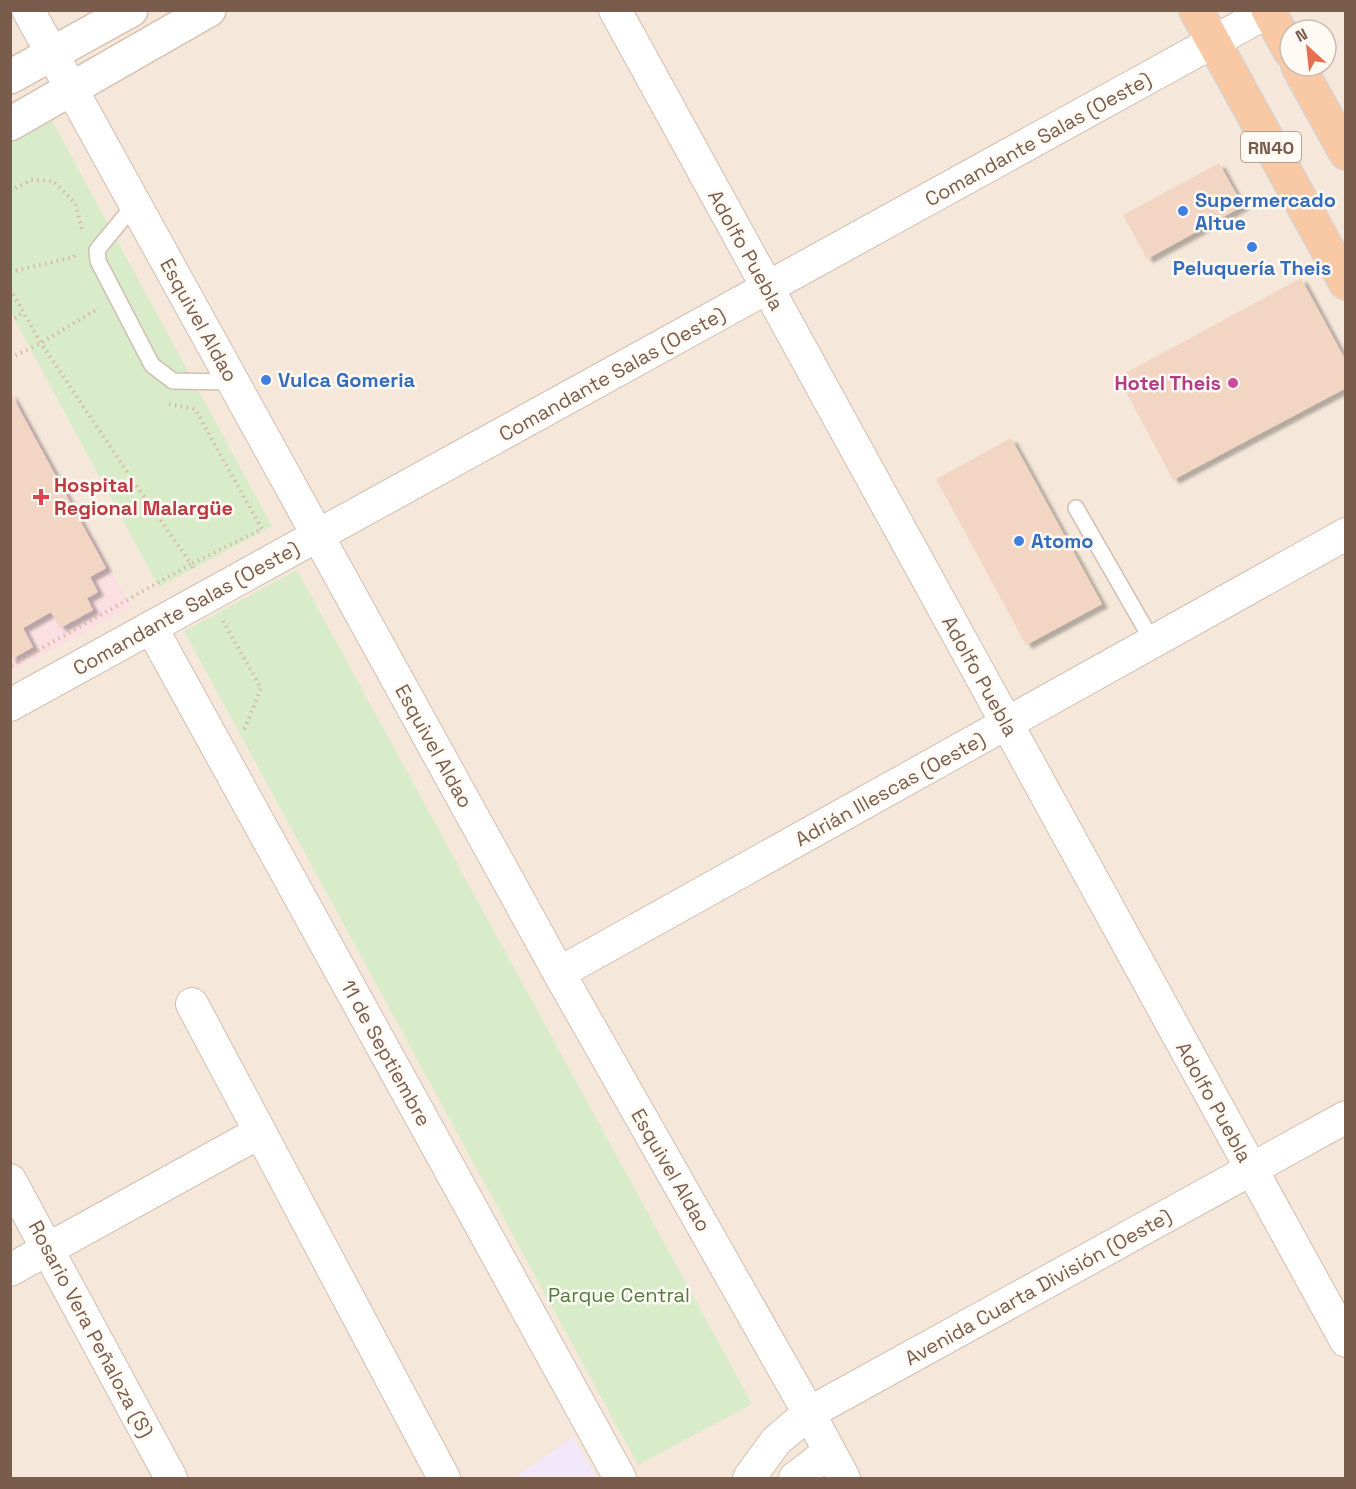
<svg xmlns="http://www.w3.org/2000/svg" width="1356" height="1489" font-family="'Space Grotesk',sans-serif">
	<defs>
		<filter id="shadow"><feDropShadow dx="6" dy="4" stdDeviation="1.5" flood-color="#0004"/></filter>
	</defs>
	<rect width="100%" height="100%" fill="#fdf6ec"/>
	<!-- residential -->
	<path fill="#f5e8da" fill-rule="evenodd" d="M11 11H1345V1478H11ZM1290 30H1326V66H1290Z"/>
	<!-- education -->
	<path fill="#f3e8fa" d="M573 1437 597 1478H514Z"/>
	<!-- medical -->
	<path fill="#fbdfe3" d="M10 387 131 607 11 672H10Z"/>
	<!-- green -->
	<g fill="#d8ecc9">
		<path d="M49 115 272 526 159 587 11 313 10 137Z"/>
		<path d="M297 570 752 1404 638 1465 184 631Z"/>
	</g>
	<!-- building -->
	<g fill="#f3d5c3" filter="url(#shadow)">
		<path d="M1219 163 1243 206 1147 259 1123 215Z"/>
		<path d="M1301 278 1346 361V388L1173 480 1118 377Z"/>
		<path d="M10 392 106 568 90 577 98 592 87 598 93 610 60 628 51 612 23 628 33 647 10 660Z"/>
		<path d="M1011 438 1102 604 1026 645 936 479Z"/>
	</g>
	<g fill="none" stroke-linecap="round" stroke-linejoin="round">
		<!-- service casing -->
		<g stroke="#d1beb0" stroke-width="18">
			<g id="service">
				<path d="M135 204 97 250 98 261 152 365 173 381 233 382"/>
				<path d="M1076 508 1153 642"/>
			</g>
		</g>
		<!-- minor casing -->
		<g stroke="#d1beb0" stroke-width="34">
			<g id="minor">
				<path d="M28 10 559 973 809 1413 844 1478"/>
				<path d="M615 10 1346 1341"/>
				<path d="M151 627 620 1478"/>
				<path d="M10 705 1271 10"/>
				<path d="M559 973 1346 534"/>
				<path d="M192 1004 444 1478"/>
				<path d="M10 1180 171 1478"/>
				<path d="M10 1270 260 1132"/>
				<path d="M749 1478 776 1441 809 1413 1346 1117"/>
				<path d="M795 1478 829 1452"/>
			</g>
		</g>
		<!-- secondary casing -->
		<g stroke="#d6c0b0" stroke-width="36">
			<g id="secondary">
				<path d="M10 77 131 10"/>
				<path d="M10 124 209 10"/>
			</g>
		</g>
		<!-- trunk casing -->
		<g stroke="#dad1cd" stroke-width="36">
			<g id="trunk">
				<path d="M1196 10 1346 283"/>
				<path d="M1268 10 1290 51"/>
				<path d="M1298 66 1346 153"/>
			</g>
		</g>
		<!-- path -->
		<g stroke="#d9b8a5" stroke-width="4" stroke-dasharray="1.5 4.5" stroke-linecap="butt">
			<path d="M10 191 31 180 53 181 75 203 83 233"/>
			<path d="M10 272 74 257 75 254"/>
			<path d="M10 289 41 343 127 472 191 564 10 666"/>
			<path d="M10 322 23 312"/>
			<path d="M10 358 41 343 99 308"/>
			<path d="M169 404 195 409 262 529 191 564 194 570"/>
			<path d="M223 621 261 688 245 728 241 731"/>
		</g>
		<!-- service -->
		<use href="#service" stroke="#fff" stroke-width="15"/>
		<!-- minor -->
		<use href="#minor" stroke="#fff" stroke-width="32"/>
		<!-- secondary -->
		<use href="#secondary" stroke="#fff" stroke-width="33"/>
		<!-- trunk -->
		<use href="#trunk" stroke="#f9c8a4" stroke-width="33"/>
	</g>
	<!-- markers -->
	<g fill="#3f7fe0" stroke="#fffaf3" stroke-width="2">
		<circle cx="1183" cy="211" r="6"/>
		<circle cx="1252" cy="247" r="6"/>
		<circle cx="266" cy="380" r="6"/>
		<circle cx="1019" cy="541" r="6"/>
	</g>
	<circle fill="#d1479c" stroke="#fffaf3" stroke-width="2" cx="1233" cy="383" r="6"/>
	<path fill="#e0444e" stroke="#fffaf3" stroke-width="2" d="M38 488h6v6h6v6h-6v6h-6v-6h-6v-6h6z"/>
	<g text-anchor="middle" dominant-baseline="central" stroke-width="5" stroke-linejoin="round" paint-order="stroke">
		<!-- shield labels -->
		<rect fill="#fffaf3" stroke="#a28b7f" stroke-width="1.5" x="1241" y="132" width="60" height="30" rx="4.5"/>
		<g font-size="18" font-weight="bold" fill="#7a5c4d">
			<text x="1271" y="147">RN40</text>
		</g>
		<!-- street labels -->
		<g font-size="20" fill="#7a5c4d" stroke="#fffaf3">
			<text transform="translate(1038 139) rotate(-29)">Comandante Salas (Oeste)</text>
			<text transform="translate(746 250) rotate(61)">Adolfo Puebla</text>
			<text transform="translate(199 320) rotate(61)">Esquivel Aldao</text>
			<text transform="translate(612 374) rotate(-29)">Comandante Salas (Oeste)</text>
			<text transform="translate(186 608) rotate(-29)">Comandante Salas (Oeste)</text>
			<text transform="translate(980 676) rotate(61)">Adolfo Puebla</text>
			<text transform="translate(434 746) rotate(61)">Esquivel Aldao</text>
			<text transform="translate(890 789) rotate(-29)">Adrián Illescas (Oeste)</text>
			<text transform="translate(386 1053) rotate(61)">11 de Septiembre</text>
			<text transform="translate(1214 1102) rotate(61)">Adolfo Puebla</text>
			<text transform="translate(671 1170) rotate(60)">Esquivel Aldao</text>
			<text transform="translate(1038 1287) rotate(-29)">Avenida Cuarta División (Oeste)</text>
			<text transform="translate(91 1329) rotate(62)">Rosario Vera Peñaloza (S)</text>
		</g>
		<!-- shop labels -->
		<g font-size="20" font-weight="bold" fill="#366cbe" stroke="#fffaf3" text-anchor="start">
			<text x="1195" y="200">Supermercado<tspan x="1195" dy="23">Altue</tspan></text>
			<text x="1252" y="268" text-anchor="middle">Peluquería Theis</text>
			<text x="278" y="380">Vulca Gomeria</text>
			<text x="1031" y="541">Atomo</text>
		</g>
		<!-- hotel labels -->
		<g font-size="20" font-weight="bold" fill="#b23c85" stroke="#fffaf3" text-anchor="end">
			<text x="1221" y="383">Hotel Theis</text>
		</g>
		<!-- health labels -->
		<g font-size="20" font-weight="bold" fill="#be3a42" stroke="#fffaf3" text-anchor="start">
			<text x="54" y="485">Hospital<tspan x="54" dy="23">Regional Malargüe</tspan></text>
		</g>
		<!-- park labels -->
		<g font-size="20" fill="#537a41" stroke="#fffaf3">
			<text x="619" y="1295">Parque Central</text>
		</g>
	</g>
	<!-- border -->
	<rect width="1356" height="1489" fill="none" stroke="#7a5c4d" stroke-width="24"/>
	<!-- north arrow -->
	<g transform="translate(1308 48) rotate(333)"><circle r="28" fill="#fffaf3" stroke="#cabbb1" stroke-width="1.5"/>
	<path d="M0-4.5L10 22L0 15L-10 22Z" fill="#e76f51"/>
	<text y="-9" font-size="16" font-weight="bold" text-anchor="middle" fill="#7a5c4d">N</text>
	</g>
</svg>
